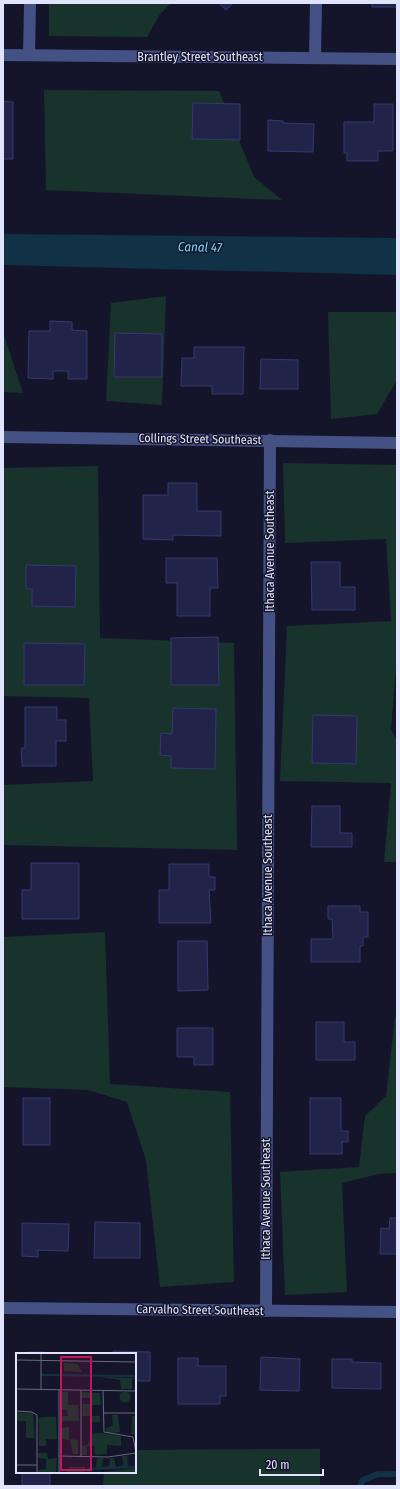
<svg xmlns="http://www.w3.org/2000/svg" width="400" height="1489" font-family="'Fira Sans Condensed',sans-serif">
	<rect width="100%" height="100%" fill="#14152a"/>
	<!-- green -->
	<g fill="#17332c">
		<path d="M49 3H171L160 14 147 37 49 36Z"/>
		<path d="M44 90 219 91 254 177 282 200 46 190Z"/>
		<path d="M166 296 162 405 106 401 111 303Z"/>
		<path d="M328 312H397V380L377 414 331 419Z"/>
		<path d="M3 332 23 393 3 392Z"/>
		<path d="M283 463 397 465V655L391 729 397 741V862H384L391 783 280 781 287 626 391 621 386 539 285 543Z"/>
		<path d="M98 466 100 638 234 643 237 850 3 845V785L93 781 89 698 3 696V468Z"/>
		<path d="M105 932 110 1084 230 1092 234 1282 160 1287 146 1160 127 1102 88 1090 3 1087V937Z"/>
		<path d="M395 1017H397V1173L379 1174 342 1183 347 1292 285 1295 280 1172 359 1167 365 1116 386 1096Z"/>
		<path d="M320 1449V1486H103L104 1472H135V1450Z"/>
	</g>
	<!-- water -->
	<path fill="#113146" d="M3 234 397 238V275L3 265Z"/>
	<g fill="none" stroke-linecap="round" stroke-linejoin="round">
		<!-- stream -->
		<path stroke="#113146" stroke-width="6" d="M360 1486 363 1480 378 1474H397"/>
	</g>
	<!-- building -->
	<g fill="#222349" stroke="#363973">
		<path d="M219 3H233L226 10Z"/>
		<rect x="372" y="3" width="25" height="4"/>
		<path d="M3 101 13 102V159H3Z"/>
		<path d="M193 103 240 104V140L192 139Z"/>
		<path d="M374 104H393V151H378V161H347V153H344V122H374Z"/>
		<path d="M268 120 283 121V123L314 124 313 152 268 151Z"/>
		<path d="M50 321 72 322V330L87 331V379H68V371H53V379L28 378 29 331H50Z"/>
		<path d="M115 333 162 334V377H114Z"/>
		<path d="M194 347H244L243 394H212V386H181L182 358H194Z"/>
		<path d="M261 359 298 360V389H260Z"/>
		<path d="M168 483H197V511H221V536L173 535V540L143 539V495H168Z"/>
		<path d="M166 558H217L218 588H210V616H177V583H166Z"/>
		<path d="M311 562H340V587H355V610H312Z"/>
		<path d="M26 565 76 566 75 607 32 606V589H26Z"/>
		<path d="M218 637 219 685H171V638Z"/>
		<path d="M24 643 85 644 84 685H24Z"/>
		<path d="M25 707H57V720H66V741H56V766H22L21 748H25Z"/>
		<path d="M173 708 216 709 215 769 171 768V756L160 755 161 733 172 734Z"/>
		<path d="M313 715 357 716 356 764 312 763Z"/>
		<path d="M312 806H340V833H352V847H311Z"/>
		<path d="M31 863H79V919H22V890H31Z"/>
		<path d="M169 864H209V877H215V890H209L211 923H159V890H169Z"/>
		<path d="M328 906H360V912H368V937H363V946H360V962H311V939H333L332 919H328Z"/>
		<path d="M178 941H207L208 990 178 991Z"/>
		<path d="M316 1022H344V1042H355V1060H316Z"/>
		<path d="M177 1028H213V1065H194V1057H177Z"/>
		<rect x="23" y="1098" width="27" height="47"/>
		<path d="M310 1098H341V1131H348V1142H342V1154H310Z"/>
		<path d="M390 1218H397V1254H380L381 1228 389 1229Z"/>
		<path d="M95 1222 140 1223V1258H94Z"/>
		<path d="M22 1223 69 1224 68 1251 38 1250V1257L22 1256Z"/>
		<path d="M113 1351 150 1352V1381H135V1354H113Z"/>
		<path d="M29 1352H43L46 1354H25Z"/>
		<path d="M261 1357 300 1359 299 1391 260 1390Z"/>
		<path d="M178 1358H198V1366H226V1396H220V1404H178Z"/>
		<path d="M332 1359H352V1362L381 1363V1389L332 1388Z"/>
		<rect x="22" y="1472" width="28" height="14"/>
	</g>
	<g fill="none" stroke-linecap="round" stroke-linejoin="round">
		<!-- minor -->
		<g stroke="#445184" stroke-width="12">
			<path d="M3 55 397 59"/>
			<path d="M29 55 30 3"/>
			<path d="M315 58 316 3"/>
			<path d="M3 437 397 443"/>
			<path d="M3 1308 397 1312"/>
			<path d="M266 1311 270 440"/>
		</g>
	</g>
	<g text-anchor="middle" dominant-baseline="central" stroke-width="3" stroke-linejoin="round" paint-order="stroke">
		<!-- street labels -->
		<g font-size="12" fill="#e0e3fc" stroke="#14152a">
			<text x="200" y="57">Brantley Street Southeast</text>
			<text transform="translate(200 439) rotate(1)">Collings Street Southeast</text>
			<text transform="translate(270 551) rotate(-90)">Ithaca Avenue Southeast</text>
			<text transform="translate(268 875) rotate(-90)">Ithaca Avenue Southeast</text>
			<text transform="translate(266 1199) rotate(-90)">Ithaca Avenue Southeast</text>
			<text transform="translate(200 1310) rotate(1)">Carvalho Street Southeast</text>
		</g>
		<!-- water labels -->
		<g font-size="13" font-style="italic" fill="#78d7f2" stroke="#14152a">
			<text transform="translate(200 247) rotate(1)">Canal 47</text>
		</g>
	</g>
	<!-- overview -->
	<g transform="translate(16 1353)">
		<rect width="120" height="120" fill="#14152a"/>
		<path d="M48 10 61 11 66 19 48 18ZM84 24 120 25V26H116V36H105L104 27ZM103.5 44a5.5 5.5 0 1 1 11 0a5.5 5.5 0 1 1-11 0ZM45 39H52V52H62L63 68H45V63H52L51 57H45ZM66 39 84 40 85 52H75L74 59 77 63H84V69H74V63H66L67 51H74V45H66ZM0 60H17L19 85H10V68H0ZM96 62H102L104 79 92 80 89 76 97 72ZM116 63H120V82L115 81ZM28 64H40L41 86H30V93H23V65ZM53 74V86L62 87V101H57L54 87 45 86 44 75ZM85 80 105 83V93L91 92V101L79 102 78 93H71V102H66V93L72 92 75 81ZM22 100H31L32 106 41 105 40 120H22V117L30 116V106L22 105ZM106 103H111L112 113 120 112 100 115H80L81 105H87L86 114 93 113 94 105H98L100 114 108 112ZM53 114H69V120H50ZM120 115V120H87L88 119Z" fill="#17332c"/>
		<path d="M25 21 120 22V24L25 23Z" fill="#113146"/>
		<path fill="none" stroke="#113146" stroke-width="2" d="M72 120 73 116 120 114"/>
		<path fill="none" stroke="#66677e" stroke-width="1" d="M0 7 120 9M0 36 120 38M25 37V0M87 37 88 79 117 84 120 100M0 58 16 59 21 62V120M87 60H120M43 103 92 104 120 100M65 103V37M0 112H21M43 120V37"/>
		<path fill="#c2185b" fill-opacity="0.15" stroke="#c2185b" stroke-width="2" d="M45 4H75V117H45Z"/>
		<rect width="120" height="120" fill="none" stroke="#e0e3fc" stroke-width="2"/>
	</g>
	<!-- border -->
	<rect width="400" height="1489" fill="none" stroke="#e0e3fc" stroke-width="8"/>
	<!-- scale -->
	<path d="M260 1469v6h63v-6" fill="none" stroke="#e0e3fc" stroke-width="2"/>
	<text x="266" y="1469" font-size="12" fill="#e0e3fc" stroke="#14152a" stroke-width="3" paint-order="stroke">20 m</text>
</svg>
